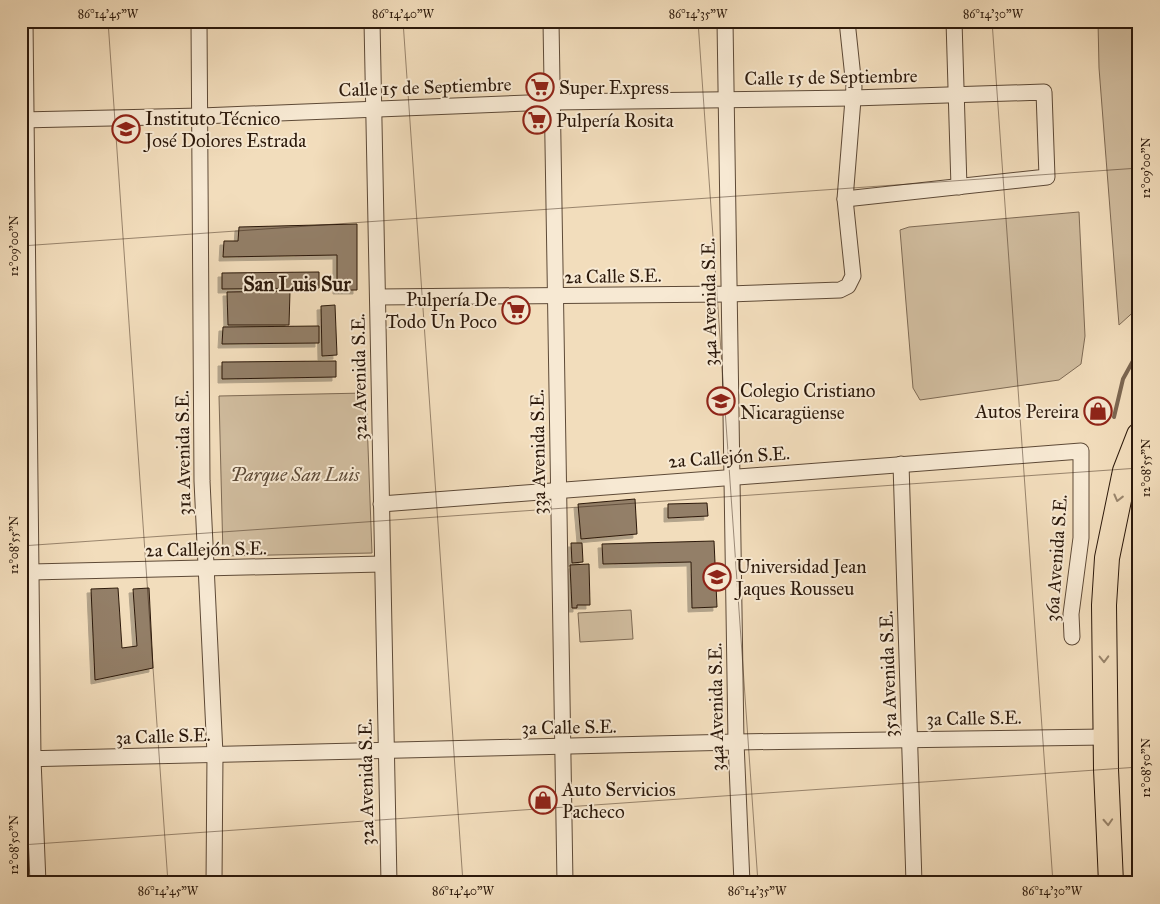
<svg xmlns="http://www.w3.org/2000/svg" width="1160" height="904" font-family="'IM FELL Great Primer',serif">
	<defs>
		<filter id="shadow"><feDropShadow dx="-4" dy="4" stdDeviation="0" flood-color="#0004"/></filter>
	</defs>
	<rect width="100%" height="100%" fill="#f2ddbc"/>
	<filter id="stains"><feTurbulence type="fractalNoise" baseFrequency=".004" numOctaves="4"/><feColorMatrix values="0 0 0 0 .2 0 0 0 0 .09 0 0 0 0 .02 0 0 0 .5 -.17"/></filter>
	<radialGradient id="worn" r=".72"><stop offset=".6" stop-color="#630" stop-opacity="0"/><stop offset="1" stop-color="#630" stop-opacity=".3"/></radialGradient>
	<!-- green -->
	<g fill="#d0bc9e" stroke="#7e6a54">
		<path d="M1098 21H1139V307L1119 325 1099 68Z"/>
		<path d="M1079 212 1085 336 1081 364 1059 380 920 400 913 388 900 230 909 227Z"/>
		<path d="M366 393 372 553 223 556 219 396Z"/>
		<path d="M631 610 633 639 580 642 578 613Z"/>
	</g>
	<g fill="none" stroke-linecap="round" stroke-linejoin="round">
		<!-- stream -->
		<path stroke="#7b6651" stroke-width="4" d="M1114 417 1123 379 1139 350"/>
	</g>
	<!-- building -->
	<g fill="#937f67" stroke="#2c190b" filter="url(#shadow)">
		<path d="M357 224V290H337V255L223 257 224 241H238L239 227Z"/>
		<path d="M319 272V288L222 289V273Z"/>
		<path d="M290 291 289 325H228L227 292Z"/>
		<path d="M335 305 337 355 322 356 321 306Z"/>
		<path d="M319 326V343L222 344 223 327Z"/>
		<path d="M336 361V377L222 379V362Z"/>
		<path d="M635 499 637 534 581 539 578 504Z"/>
		<path d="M707 503 708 516 668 518V504Z"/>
		<path d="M714 541 717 607 692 608 691 562 603 564 602 544Z"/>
		<path d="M571 543H582L583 562 572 563Z"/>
		<path d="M589 564 590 605H577V608H572L570 565Z"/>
		<path d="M118 588 122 648 137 646 133 589 149 588 153 668 95 680 91 589Z"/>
	</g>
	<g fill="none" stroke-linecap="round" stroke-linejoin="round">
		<!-- street casing -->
		<g stroke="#5e4a37" stroke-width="17">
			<g id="street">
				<path d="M25 21 33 759 38 883"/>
				<path d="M199 21 202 481 215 754 214 883"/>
				<path d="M372 21 389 883"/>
				<path d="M551 21 565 883"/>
				<path d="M725 21 736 742 742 883"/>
				<path d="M954 21 959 187"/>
				<path d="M21 120 201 116 553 102 853 98 1044 92 1047 177 845 199"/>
				<path d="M378 297 729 294 840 290 848 286 853 276 845 199 854 87 847 21"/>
				<path d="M901 464 914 883"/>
				<path d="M381 504 1081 451V538L1071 614 1072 637"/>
				<path d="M31 572 382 564"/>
				<path d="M21 759 736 742 1105 737"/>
			</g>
		</g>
		<!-- primary casing -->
		<g stroke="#2c190b" stroke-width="26">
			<path id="primary" d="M1111 883 1106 769 1104 605 1107 558 1125 471 1139 435"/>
		</g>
		<!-- street -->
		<use href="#street" stroke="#f7e9d3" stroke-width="15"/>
		<!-- primary -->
		<use href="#primary" stroke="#f2ddbc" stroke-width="24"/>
	</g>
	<!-- one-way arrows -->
	<defs><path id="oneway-chevron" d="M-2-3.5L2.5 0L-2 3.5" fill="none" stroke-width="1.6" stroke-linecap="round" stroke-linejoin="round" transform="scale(1.25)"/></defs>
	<g stroke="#99856c">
		<use href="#oneway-chevron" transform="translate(1118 498) rotate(104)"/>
		<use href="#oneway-chevron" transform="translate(1104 659) rotate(89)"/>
		<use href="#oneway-chevron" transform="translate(1108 822) rotate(87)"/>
	</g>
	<!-- ticks -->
	<path fill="none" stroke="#2c190b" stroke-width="1" stroke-opacity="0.45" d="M108 21 168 883M403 21 463 883M698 21 758 883M992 21 1053 883M21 246 1139 168M21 546 1139 468M21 845 1139 767"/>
	<!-- icons -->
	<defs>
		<g id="supermarket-ring" transform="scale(1.4375)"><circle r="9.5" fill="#f7e9d3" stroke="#8f2418" stroke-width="1.5"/><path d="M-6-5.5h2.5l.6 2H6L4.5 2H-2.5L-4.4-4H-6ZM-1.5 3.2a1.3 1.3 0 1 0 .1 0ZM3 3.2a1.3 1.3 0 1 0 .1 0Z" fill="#8f2418"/></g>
		<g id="university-ring" transform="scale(1.4375)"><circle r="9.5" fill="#f7e9d3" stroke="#8f2418" stroke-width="1.5"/><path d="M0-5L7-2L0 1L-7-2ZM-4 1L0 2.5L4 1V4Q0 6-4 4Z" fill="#8f2418"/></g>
		<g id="school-ring" transform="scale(1.4375)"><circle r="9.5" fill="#f7e9d3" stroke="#8f2418" stroke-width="1.5"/><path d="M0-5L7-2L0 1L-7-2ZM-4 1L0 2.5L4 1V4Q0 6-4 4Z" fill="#8f2418"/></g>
		<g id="shop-ring" transform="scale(1.4375)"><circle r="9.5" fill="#f7e9d3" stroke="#8f2418" stroke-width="1.5"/><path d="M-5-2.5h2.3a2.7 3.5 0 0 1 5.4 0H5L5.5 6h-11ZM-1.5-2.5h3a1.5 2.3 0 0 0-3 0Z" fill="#8f2418"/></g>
	</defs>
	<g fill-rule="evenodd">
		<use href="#supermarket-ring" x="540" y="87"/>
		<use href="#supermarket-ring" x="537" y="120"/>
		<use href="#university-ring" x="126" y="129"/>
		<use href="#supermarket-ring" x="516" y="310"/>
		<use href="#school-ring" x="721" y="401"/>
		<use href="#shop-ring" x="1098" y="411"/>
		<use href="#school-ring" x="717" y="577"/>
		<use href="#shop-ring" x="543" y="800"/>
	</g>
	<g text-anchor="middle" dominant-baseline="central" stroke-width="4" stroke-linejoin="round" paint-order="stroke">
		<!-- street labels -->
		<g font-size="19" fill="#2c190b" stroke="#f7e9d3">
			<text transform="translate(831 77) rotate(-1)">Calle 15 de Septiembre</text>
			<text transform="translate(425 87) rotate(-2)">Calle 15 de Septiembre</text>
			<text transform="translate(613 276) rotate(-1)">2a Calle S.E.</text>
			<text transform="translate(709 302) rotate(-91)">34a Avenida S.E.</text>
			<text transform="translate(359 377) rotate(-91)">32a Avenida S.E.</text>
			<text transform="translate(538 452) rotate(-91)">33a Avenida S.E.</text>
			<text transform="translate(183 453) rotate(-91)">31a Avenida S.E.</text>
			<text transform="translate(729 457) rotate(-4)">2a Callejón S.E.</text>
			<text transform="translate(206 549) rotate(-1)">2a Callejón S.E.</text>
			<text transform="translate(1056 558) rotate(-86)">36a Avenida S.E.</text>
			<text transform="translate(888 674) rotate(-92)">35a Avenida S.E.</text>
			<text transform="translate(716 707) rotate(-91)">34a Avenida S.E.</text>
			<text transform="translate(974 718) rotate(-1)">3a Calle S.E.</text>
			<text transform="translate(569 727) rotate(-1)">3a Calle S.E.</text>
			<text transform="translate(163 736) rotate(-2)">3a Calle S.E.</text>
			<text transform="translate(366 782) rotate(-91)">32a Avenida S.E.</text>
		</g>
		<!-- poi labels -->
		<g font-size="19" fill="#2c190b" stroke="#f7e9d3" text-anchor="start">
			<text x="559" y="87">Super Express</text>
			<text x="145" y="118">Instituto Técnico<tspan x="145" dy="22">José Dolores Estrada</tspan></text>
			<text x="556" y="120">Pulpería Rosita</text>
			<text x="497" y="299" text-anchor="end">Pulpería De<tspan x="497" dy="22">Todo Un Poco</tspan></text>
			<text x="740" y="390">Colegio Cristiano<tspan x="740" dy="22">Nicaragüense</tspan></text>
			<text x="1079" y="411" text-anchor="end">Autos Pereira</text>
			<text x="736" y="566">Universidad Jean<tspan x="736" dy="22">Jaques Rousseu</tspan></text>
			<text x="562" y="789">Auto Servicios<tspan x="562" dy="22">Pacheco</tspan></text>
		</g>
		<!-- park labels -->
		<g font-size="19" font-style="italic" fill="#5d4a37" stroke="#f7e9d3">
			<text x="295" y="474">Parque San Luis</text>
		</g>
		<!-- neighbourhood labels -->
		<g font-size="20" font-weight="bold" fill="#2c190b" stroke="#f7e9d3">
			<text x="297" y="284">San Luis Sur</text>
		</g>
	</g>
	<!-- margin -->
	<rect width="1160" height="904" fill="none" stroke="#f2ddbc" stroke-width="55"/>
	<rect x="28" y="28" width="1104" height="848" fill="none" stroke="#2c190b" stroke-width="2"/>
	<g font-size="12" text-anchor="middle" fill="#2c190b">
		<text x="108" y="18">86°14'45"W</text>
		<text x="403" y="18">86°14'40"W</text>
		<text x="698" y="18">86°14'35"W</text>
		<text x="993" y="18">86°14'30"W</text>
		<text transform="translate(1146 168) rotate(-90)" y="4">12°09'00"N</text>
		<text transform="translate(14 246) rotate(-90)" y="4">12°09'00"N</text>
		<text transform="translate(1146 468) rotate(-90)" y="4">12°08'55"N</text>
		<text transform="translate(14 545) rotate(-90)" y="4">12°08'55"N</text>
		<text transform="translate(1146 768) rotate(-90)" y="4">12°08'50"N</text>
		<text transform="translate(14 845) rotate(-90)" y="4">12°08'50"N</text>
		<text x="168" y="895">86°14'45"W</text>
		<text x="463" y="895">86°14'40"W</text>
		<text x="757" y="895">86°14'35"W</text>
		<text x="1052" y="895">86°14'30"W</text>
	</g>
	<rect width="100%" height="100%" filter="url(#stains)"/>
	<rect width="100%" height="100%" fill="url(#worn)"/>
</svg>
